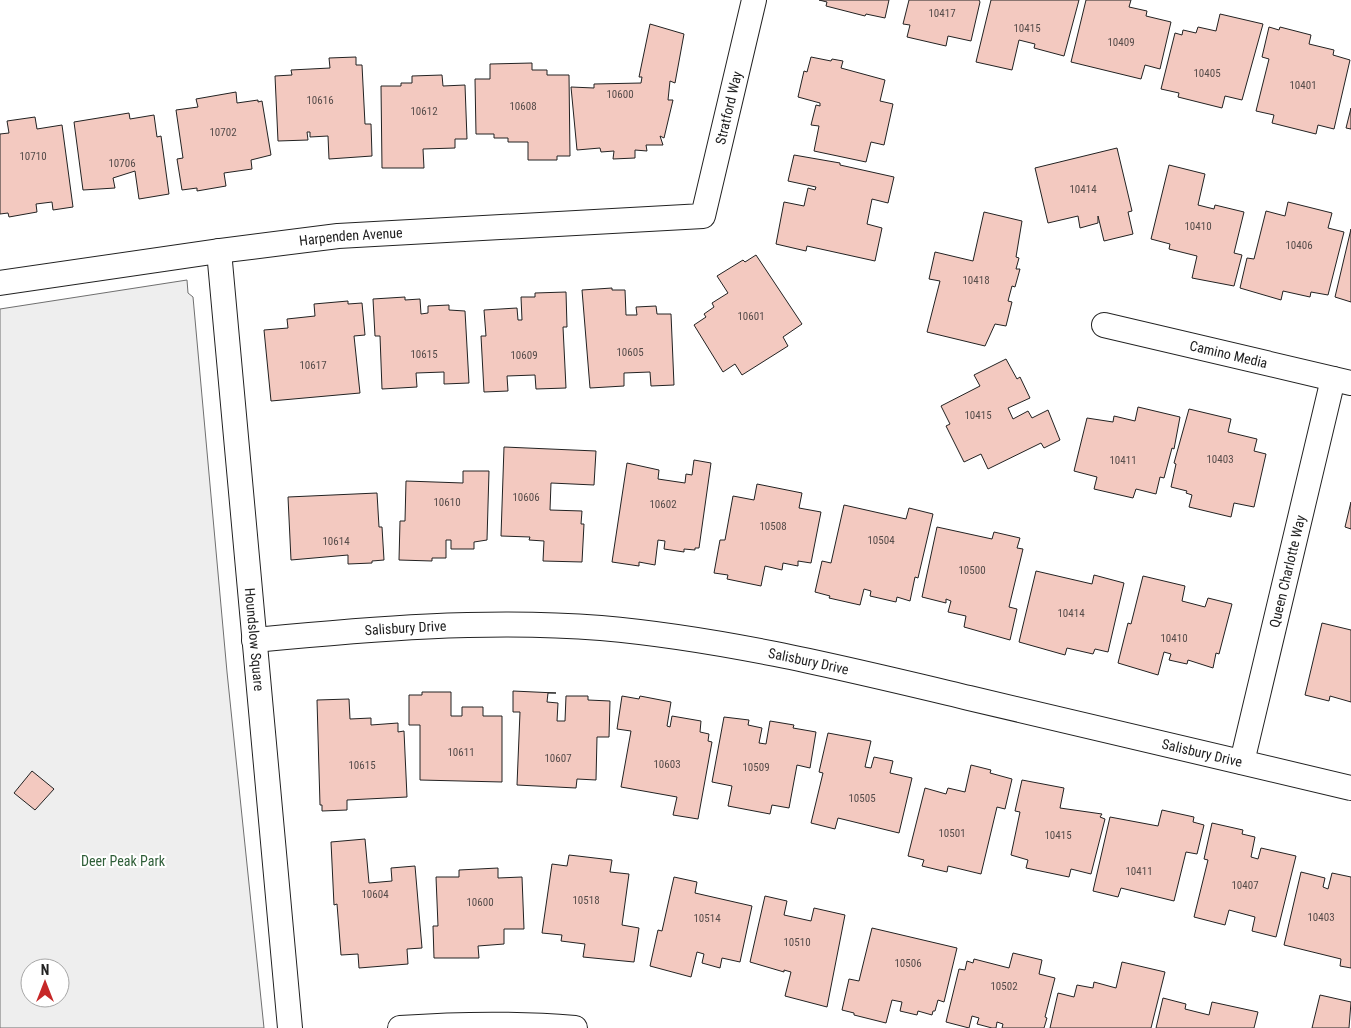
<svg xmlns="http://www.w3.org/2000/svg" width="1351" height="1028" font-family="'Roboto Condensed',sans-serif">
	<rect width="100%" height="100%" fill="#fff"/>
	<!-- green -->
	<path fill="#eee" stroke="#6f6f6f" fill-rule="evenodd" d="M187 280 188 293 193 297 227 672 264 1028H0V309ZM30 968H60V998H30Z"/>
	<!-- building -->
	<g fill="#f3c9c0" stroke="#222">
		<path d="M819 0H889L885 18 866 14 865 16 826 6 827 2Z"/>
		<path d="M909 0H979L980 2 971 41 948 36 946 46 907 37 910 25 903 24Z"/>
		<path d="M991 0H1079L1064 56 1034 48 1035 44 1019 40 1012 70 976 62Z"/>
		<path d="M1086 0H1131L1129 7 1147 11 1146 16 1171 22 1160 69 1145 65 1141 79 1071 62Z"/>
		<path d="M1220 14 1263 24 1242 100 1225 96 1222 108 1178 97 1179 93 1161 89 1175 33 1182 35 1183 30 1196 33 1198 27 1216 31Z"/>
		<path d="M650 24 684 34 675 83 670 81 668 100H673L664 138 660 136 663 145H646L647 151 635 150V158L613 159 614 151 601 152 600 148 577 150 571 87 594 88V84L641 83 642 77H639Z"/>
		<path d="M1269 27 1279 30 1280 27 1311 35 1309 44 1334 50 1333 55 1350 60 1334 129 1318 125 1316 134 1272 123 1274 115 1256 111 1269 59 1262 57Z"/>
		<path d="M356 57V65H362L365 124H371L372 156 329 159 328 136 310 137V132H307L308 140 278 141 275 76 292 75 291 70 330 68 329 58Z"/>
		<path d="M811 57 831 61 832 59 843 61 841 68 885 80 880 101 893 104 884 145 871 142 866 162 814 151 819 126 811 125 816 105 820 106V103L798 97 804 71 807 72Z"/>
		<path d="M532 63V70H547V75H569L570 156H557V160H528V142H508V138H494V134H476L475 79H490V64Z"/>
		<path d="M442 75 443 86 465 85 467 139H455V148L423 149 424 168H382L381 86H401V83H412V76Z"/>
		<path d="M236 92 237 103 258 100V102L262 101 271 155 251 160 252 169 224 173 226 186 197 191V188L182 190 177 159 183 158 176 110 198 107 196 99Z"/>
		<path d="M1351 108V129L1346 128Z"/>
		<path d="M129 113 130 119 154 115 157 137 161 136 169 194 139 199 135 171 113 178 115 188 83 190 74 122Z"/>
		<path d="M35 117 37 129 62 125 73 207 53 210 52 202 36 204 37 212 9 217 8 213 0 214V134L9 133 7 121Z"/>
		<path d="M1117 148 1132 211 1128 212 1133 234 1104 241 1098 216V223L1080 228 1078 216 1048 223 1035 168Z"/>
		<path d="M794 155 840 163V165L894 177 888 203 872 199 867 224 882 228 875 261 807 246 806 251 776 244 784 202 804 206 808 188 815 190 816 187 788 181Z"/>
		<path d="M1169 165 1205 174 1198 205 1214 209 1215 205 1244 212 1234 253 1242 255 1234 286 1192 278 1197 256 1169 249 1170 244 1151 239Z"/>
		<path d="M1288 202 1332 213 1328 228 1344 232 1328 295 1311 292 1310 297 1283 291 1281 300 1240 288 1247 258 1254 259 1266 211 1285 216Z"/>
		<path d="M984 212 1022 221 1016 257 1019 258 1016 269H1020L1015 287 1012 286 1008 301 1012 302 1006 326 995 324 985 346 927 332 940 281 929 279 935 252 973 261Z"/>
		<path d="M1351 229V302L1335 297Z"/>
		<path d="M756 255 802 324 783 337 788 346 742 375 735 364 723 372 694 325 706 317 704 314 714 307 712 303 728 293 717 276 743 260 745 262Z"/>
		<path d="M612 288V290H625L626 315H637L636 307 656 306 657 314H671L674 385 651 386 650 372 624 373V386L590 388 582 290Z"/>
		<path d="M566 292 567 327H563L566 388 536 389 535 375 507 376 508 391 484 392 481 336H486L484 310 517 308 518 320H522L521 297H535V293Z"/>
		<path d="M405 297V300L420 299 421 314 428 313V306L449 305V310L465 311 469 383 444 384V372L416 373 417 387 382 389 380 336H375L373 299Z"/>
		<path d="M348 301V304L362 303 365 335 354 336 360 393 271 401 264 330 288 328 287 319 315 316 314 304Z"/>
		<path d="M1006 359 1017 379 1020 377 1030 398 1008 408 1013 419 1028 411 1032 418 1048 410 1060 440 1044 448 1041 443 988 469 981 454 964 462 946 426 950 424 941 406 980 386 974 375Z"/>
		<path d="M1138 407 1180 417 1174 449 1172 448 1164 478 1160 477 1156 494 1136 489 1133 498 1094 489 1097 477 1074 471 1087 418 1113 422 1114 416 1135 421Z"/>
		<path d="M1189 409 1231 419 1228 432 1257 439 1254 451 1266 454 1254 507 1234 503 1231 517 1189 507 1192 495 1186 493 1187 491 1171 487 1176 464 1174 463Z"/>
		<path d="M504 447 596 451 594 485 551 483 550 510 582 511 581 524H584L582 562 543 561 544 541 529 540 530 537 501 536Z"/>
		<path d="M694 460 711 463 699 548H695V550L684 549V552L664 549 665 541 658 540 655 565 639 562V566L612 562 627 463 659 470 658 479 685 483 686 474 692 475Z"/>
		<path d="M463 471H489L487 540 474 542V549H451V540H446V558H432V561L399 560 400 521H405L406 481 463 483Z"/>
		<path d="M757 484 802 493 799 508 821 512 811 563 798 561V566L783 563 782 570 765 566 761 586 727 579 728 575 714 573 720 540H725L733 496 754 500Z"/>
		<path d="M377 493 379 527H382L384 560 372 561V563L348 564V555L291 560 288 497Z"/>
		<path d="M1351 502V529L1345 527Z"/>
		<path d="M844 505 906 519 909 508 933 514 918 578 915 577 910 601 897 597 896 602 870 596 871 591 864 589 860 605 829 598 830 596 815 592 822 561 831 563Z"/>
		<path d="M937 527 992 539 994 532 1020 538 1017 548 1023 549 1009 607 1017 609 1010 640 964 627 966 616 948 612 951 601 946 599V603L922 597Z"/>
		<path d="M1036 571 1092 584 1094 575 1124 583 1108 652 1095 649 1093 654 1067 648 1065 655 1019 642Z"/>
		<path d="M1143 576 1185 586 1182 601 1205 607 1208 598 1232 604 1219 654 1216 653 1213 668 1188 660 1187 664 1169 660 1171 654 1164 652 1158 675 1118 663 1128 623 1131 624Z"/>
		<path d="M1322 623 1351 630V702L1330 696 1329 701 1305 695Z"/>
		<path d="M513 691 556 693H548L547 702 558 703 557 721H565L566 696H588V700L610 701 609 737H597L596 780 577 779 576 788 517 785 520 712H513Z"/>
		<path d="M422 692H451V716H462V707H483V716H502V782L420 780V725H409V695H422Z"/>
		<path d="M622 696 639 699 640 696 671 702 667 726 670 727 672 716 701 721 700 732 709 734 708 741 712 742 698 819 673 815 677 797 621 787 631 731 617 729Z"/>
		<path d="M349 699 350 719 371 718V725L398 723V732L404 731 407 797 347 800V810L322 811V805H320L317 700Z"/>
		<path d="M724 717 749 720 748 725 762 728 759 743 766 744 770 721 794 725 793 728 816 732 810 768 797 765 789 808 772 805 770 814 728 806 732 786 712 782Z"/>
		<path d="M828 733 871 741 865 767 871 768 874 757 893 761 890 773 912 778 899 833 838 818 835 829 811 823 823 773 819 772Z"/>
		<path d="M971 765 991 770 990 773 1012 779 1005 809 997 807 981 874 948 866 947 872 922 866 924 860 908 856 925 788 946 794 948 788 965 792Z"/>
		<path d="M32 771 54 789 35 810 14 793Z"/>
		<path d="M1022 780 1064 788 1060 808 1102 814 1100 817 1105 819 1091 874 1071 869 1069 877 1026 868 1028 860 1011 855 1020 812 1015 811Z"/>
		<path d="M1162 810 1194 817 1193 822 1204 825 1197 854 1186 852 1174 901 1121 888 1118 897 1093 891 1110 817 1158 826Z"/>
		<path d="M1212 823 1243 830 1242 834 1255 837 1251 857 1258 859 1261 848 1296 856 1276 937 1252 931 1255 917 1229 910 1225 925 1194 917 1208 860 1204 859Z"/>
		<path d="M365 839 369 883 392 881 391 868 415 866 422 948 407 949 408 964 359 968 358 954 341 955 337 904 334 905 331 842Z"/>
		<path d="M569 855 612 860 610 872 629 874 622 925 639 928 634 962 583 957 585 944 561 941 562 935 542 933 552 864 567 866Z"/>
		<path d="M498 868V878L522 877 524 929H504V944L478 946 479 958H434L433 926H438L436 877H459V870Z"/>
		<path d="M1301 872 1325 878 1323 887 1328 889 1332 873 1351 877V968L1340 966 1341 959 1284 945Z"/>
		<path d="M674 877 697 882 695 893 752 906 740 962 722 958 720 968 702 963 704 954 697 952 691 977 650 966 658 930 662 931Z"/>
		<path d="M765 896 787 901 784 915 811 921 814 908 845 915 827 1007 785 996 791 972 784 970V972L750 962Z"/>
		<path d="M872 928 957 948 944 1002 938 1000 935 1011H933L932 1015 918 1011 917 1015 900 1011 902 1002 892 1000 886 1023 854 1015V1013L842 1010 849 979 859 981Z"/>
		<path d="M1013 953 1042 960 1039 974 1055 978 1045 1017 1047 1018 1044 1028H1002L1003 1024 997 1022 996 1028H992L977 1024 979 1018 972 1016 969 1028 946 1022 959 969 965 970 967 961 973 963 974 959 1009 968Z"/>
		<path d="M1122 962 1165 972 1151 1028H1050L1058 993 1074 997 1077 985 1093 988 1094 982 1116 988Z"/>
		<path d="M1320 995 1351 1002 1349 1028H1312Z"/>
		<path d="M1163 998 1186 1004 1185 1009 1209 1015 1212 1002 1258 1012 1254 1028H1156Z"/>
	</g>
	<g fill="none" stroke-linecap="round" stroke-linejoin="round">
		<!-- minor casing -->
		<g stroke="#222" stroke-width="26">
			<g id="minor">
				<path id="s1" d="M219 251 290 1028"/>
				<path id="s2" d="M0 283 219 251 338 236 703 216 754 0"/>
				<path id="s3" d="M1104 325 1351 383"/>
				<path id="s4" d="M254 640C370 629 485 619 601 628 726 639 847 669 969 698 1097 728 1224 758 1351 788"/>
				<path id="s5" d="M1242 762 1333 379"/>
				<path d="M400 1028C458 1024 516 1023 575 1028"/>
			</g>
		</g>
		<!-- minor -->
		<use href="#minor" stroke="#fff" stroke-width="24"/>
	</g>
	<g text-anchor="middle" dominant-baseline="central" stroke-width="4" stroke-linejoin="round" paint-order="stroke">
		<!-- number labels -->
		<g font-size="11" fill="#564c4a">
			<text x="942" y="13">10417</text>
			<text x="1027" y="28">10415</text>
			<text x="1121" y="42">10409</text>
			<text x="1207" y="73">10405</text>
			<text x="1303" y="85">10401</text>
			<text x="620" y="94">10600</text>
			<text x="320" y="100">10616</text>
			<text x="523" y="106">10608</text>
			<text x="424" y="111">10612</text>
			<text x="223" y="132">10702</text>
			<text x="33" y="156">10710</text>
			<text x="122" y="163">10706</text>
			<text x="1083" y="189">10414</text>
			<text x="1198" y="226">10410</text>
			<text x="1299" y="245">10406</text>
			<text x="976" y="280">10418</text>
			<text x="751" y="316">10601</text>
			<text x="630" y="352">10605</text>
			<text x="424" y="354">10615</text>
			<text x="524" y="355">10609</text>
			<text x="313" y="365">10617</text>
			<text x="978" y="415">10415</text>
			<text x="1220" y="459">10403</text>
			<text x="1123" y="460">10411</text>
			<text x="526" y="497">10606</text>
			<text x="447" y="502">10610</text>
			<text x="663" y="504">10602</text>
			<text x="773" y="526">10508</text>
			<text x="881" y="540">10504</text>
			<text x="336" y="541">10614</text>
			<text x="972" y="570">10500</text>
			<text x="1071" y="613">10414</text>
			<text x="1174" y="638">10410</text>
			<text x="461" y="752">10611</text>
			<text x="558" y="758">10607</text>
			<text x="667" y="764">10603</text>
			<text x="362" y="765">10615</text>
			<text x="756" y="767">10509</text>
			<text x="862" y="798">10505</text>
			<text x="952" y="833">10501</text>
			<text x="1058" y="835">10415</text>
			<text x="1139" y="871">10411</text>
			<text x="1245" y="885">10407</text>
			<text x="375" y="894">10604</text>
			<text x="586" y="900">10518</text>
			<text x="480" y="902">10600</text>
			<text x="1321" y="917">10403</text>
			<text x="707" y="918">10514</text>
			<text x="797" y="942">10510</text>
			<text x="908" y="963">10506</text>
			<text x="1004" y="986">10502</text>
		</g>
		<!-- street labels -->
		<g font-size="14" fill="#222" stroke="#fff">
			<text stroke="none"><textPath href="#s2" startOffset="818">Stratford Way</textPath></text>
			<text stroke="none"><textPath href="#s2" startOffset="354">Harpenden Avenue</textPath></text>
			<text stroke="none"><textPath href="#s3" startOffset="128">Camino Media</textPath></text>
			<text stroke="none"><textPath href="#s5" startOffset="196">Queen Charlotte Way</textPath></text>
			<text stroke="none"><textPath href="#s4" startOffset="152">Salisbury Drive</textPath></text>
			<text stroke="none"><textPath href="#s1" startOffset="390">Houndslow Square</textPath></text>
			<text stroke="none"><textPath href="#s4" startOffset="558">Salisbury Drive</textPath></text>
			<text stroke="none"><textPath href="#s4" startOffset="962">Salisbury Drive</textPath></text>
		</g>
		<!-- park labels -->
		<g font-size="14" fill="#2f5e38" stroke="#fff">
			<text x="123" y="861">Deer Peak Park</text>
		</g>
	</g>
	<!-- north arrow -->
	<g transform="translate(45 983)"><circle r="24" fill="#ffffff" stroke="#a7a7a7"/>
	<path d="M0-4L9 19L0 12L-9 19Z" fill="#c62828"/>
	<text y="-8" font-size="14" font-weight="bold" text-anchor="middle" fill="#222222">N</text>
	</g>
</svg>
